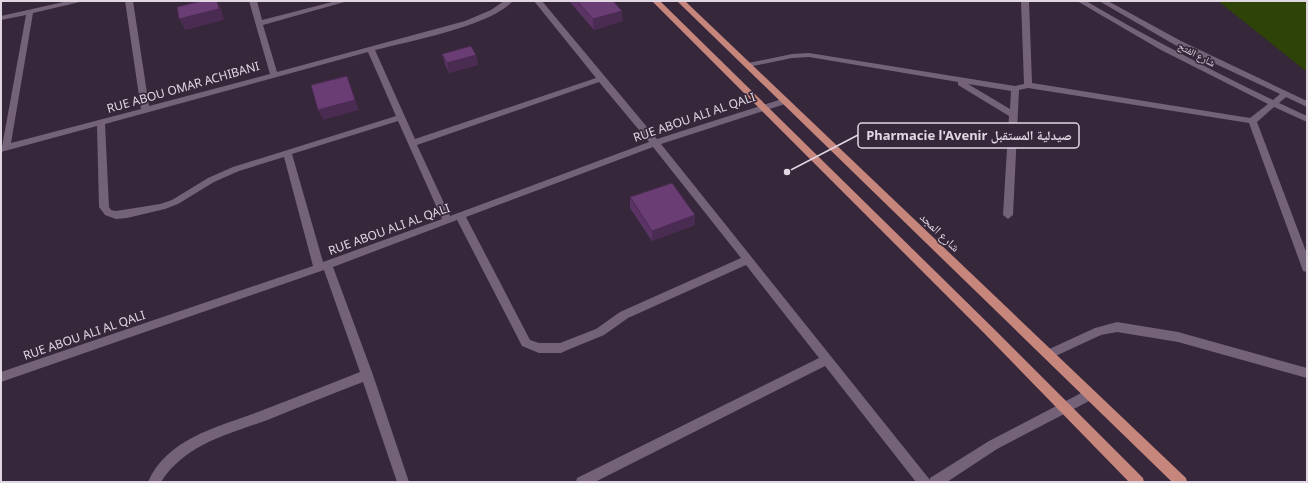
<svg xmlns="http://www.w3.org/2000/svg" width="1308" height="483" font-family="'Noto Sans','Noto Naskh Arabic',sans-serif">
	<rect width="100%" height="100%" fill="#36273a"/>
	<!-- green -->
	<path fill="#2e4307" d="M1218 1H1307V72Z"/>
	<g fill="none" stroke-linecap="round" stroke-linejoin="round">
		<!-- minor -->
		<g fill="#746378" fill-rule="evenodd">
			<path d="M68 1H82L80 2 33 13 11 143 141 109 125 1H133L149 106 270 74 249 1H257L262 20 336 1H348L263 25 277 72 465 21 491 10 504 1H513C490 26 410 41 375 50L415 139 596 78 534 1H542L657 139 782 99H788L789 101 788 103 661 144 930 480V478L989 441 1085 391 1089 390 1093 391 1095 395 1093 399 997 449 947 482H916L825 366 595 482H576L577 478 819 358 746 265 628 318 604 335 565 351 561 353H539L522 346 457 220 333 267 373 375 409 482H397L363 382C332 394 301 406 270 419 230 434 186 443 161 482H148C167 437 222 426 263 410 296 397 328 385 360 372L324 270 1 382V372L313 266 284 157 239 171 214 182 178 204 165 209 127 218 116 219 105 215 99 207 97 126 1 152 26 15 1 20V16ZM368 52 396 116 233 167 208 178 172 200 160 204 116 211 111 210 109 207 105 124ZM599 82 649 142 450 216 417 145ZM398 121 442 219 323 262 292 154ZM653 147 741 258 620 312 596 329 560 343H539L530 340 466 217Z"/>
			<path d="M1021 1H1029L1032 83 1250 118 1268 104 1161 50 1077 1H1086C1147 37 1209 69 1273 100L1280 94 1175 45 1099 1H1108L1181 41 1307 101V107L1286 97 1279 103 1307 116V122L1274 107 1257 122 1307 254V272L1303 271 1302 268 1249 123 1028 88 1019 90 1013 215 1008 219 1003 215 1009 116 958 85V82L809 57 792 58 748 67 744 65 748 63 792 54 809 53 1015 86 1024 84ZM968 84 1011 91 1010 109Z"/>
			<path d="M1117 322 1178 332 1307 368V378L1178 342 1117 332 1101 335 1049 359 1045 357 1043 354 1045 351 1095 328Z"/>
		</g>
		<!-- major -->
		<g fill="#c7867c" fill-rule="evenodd">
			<path d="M652 1H660L992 327 1143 478 1144 482H1129L984 333Z"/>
			<path d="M677 1H685L1186 478 1187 482H1172Z"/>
		</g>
	</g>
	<!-- wall -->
	<g fill="#5b3465">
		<path d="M569 1H613L623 21 594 30Z"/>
		<path d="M442 54 476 55 478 65 449 73 445 64Z"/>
		<path d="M630 197 695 215V225L652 241 630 208Z"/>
	</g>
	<!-- shaded-wall -->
	<g fill="#4a2b52">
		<path d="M217 1 221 8 224 20 185 30 179 19Z"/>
		<path d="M622 11 623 21 594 30 593 19Z"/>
		<path d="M476 55 478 65 449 73 447 63Z"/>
		<path d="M347 76 359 110 323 120 318 110Z"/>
		<path d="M695 215V225L652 241V231Z"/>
	</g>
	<!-- building -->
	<g fill="#6a3d75" stroke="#4a2b52">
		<path d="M201 1H217L219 9 179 19 177 7Z"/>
		<path d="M577 1H613L622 11 593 19Z"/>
		<path d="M471 46 476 55 447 63 442 54Z"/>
		<path d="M347 76 355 100 318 110 311 85Z"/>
		<path d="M672 183 695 215 652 231 630 197Z"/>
	</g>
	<g text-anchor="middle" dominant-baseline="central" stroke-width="3.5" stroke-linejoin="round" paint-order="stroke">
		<!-- far-street labels -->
		<g font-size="10" fill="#e1d7e3" stroke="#36273a">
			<text transform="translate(1197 54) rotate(28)">شارع الفتح</text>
		</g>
		<!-- street labels -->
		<g font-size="12" fill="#e1d7e3" stroke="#36273a">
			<text transform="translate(183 87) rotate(-16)">RUE ABOU OMAR ACHIBANI</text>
			<text transform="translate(694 117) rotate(-19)">RUE ABOU ALI AL QALI</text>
			<text transform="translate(389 229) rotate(-20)">RUE ABOU ALI AL QALI</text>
			<text transform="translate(940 232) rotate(44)">شارع المجد</text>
			<text transform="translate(84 335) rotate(-19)">RUE ABOU ALI AL QALI</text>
		</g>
	</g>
	<!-- callouts -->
	<path fill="none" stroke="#e1d7e3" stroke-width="1.5" d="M787 172L858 135"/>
	<circle fill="#e1d7e3" stroke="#36273a" stroke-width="1.5" cx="787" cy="172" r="4"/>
	<rect fill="#36273a" stroke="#e1d7e3" stroke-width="1.5" x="858" y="123" width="221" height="25" rx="4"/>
	<g font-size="13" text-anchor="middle" font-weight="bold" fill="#e1d7e3">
		<text x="969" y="140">Pharmacie l'Avenir صيدلية المستقبل</text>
	</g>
	<!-- border -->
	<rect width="1308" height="483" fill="none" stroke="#e1d7e3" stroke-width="4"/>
</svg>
